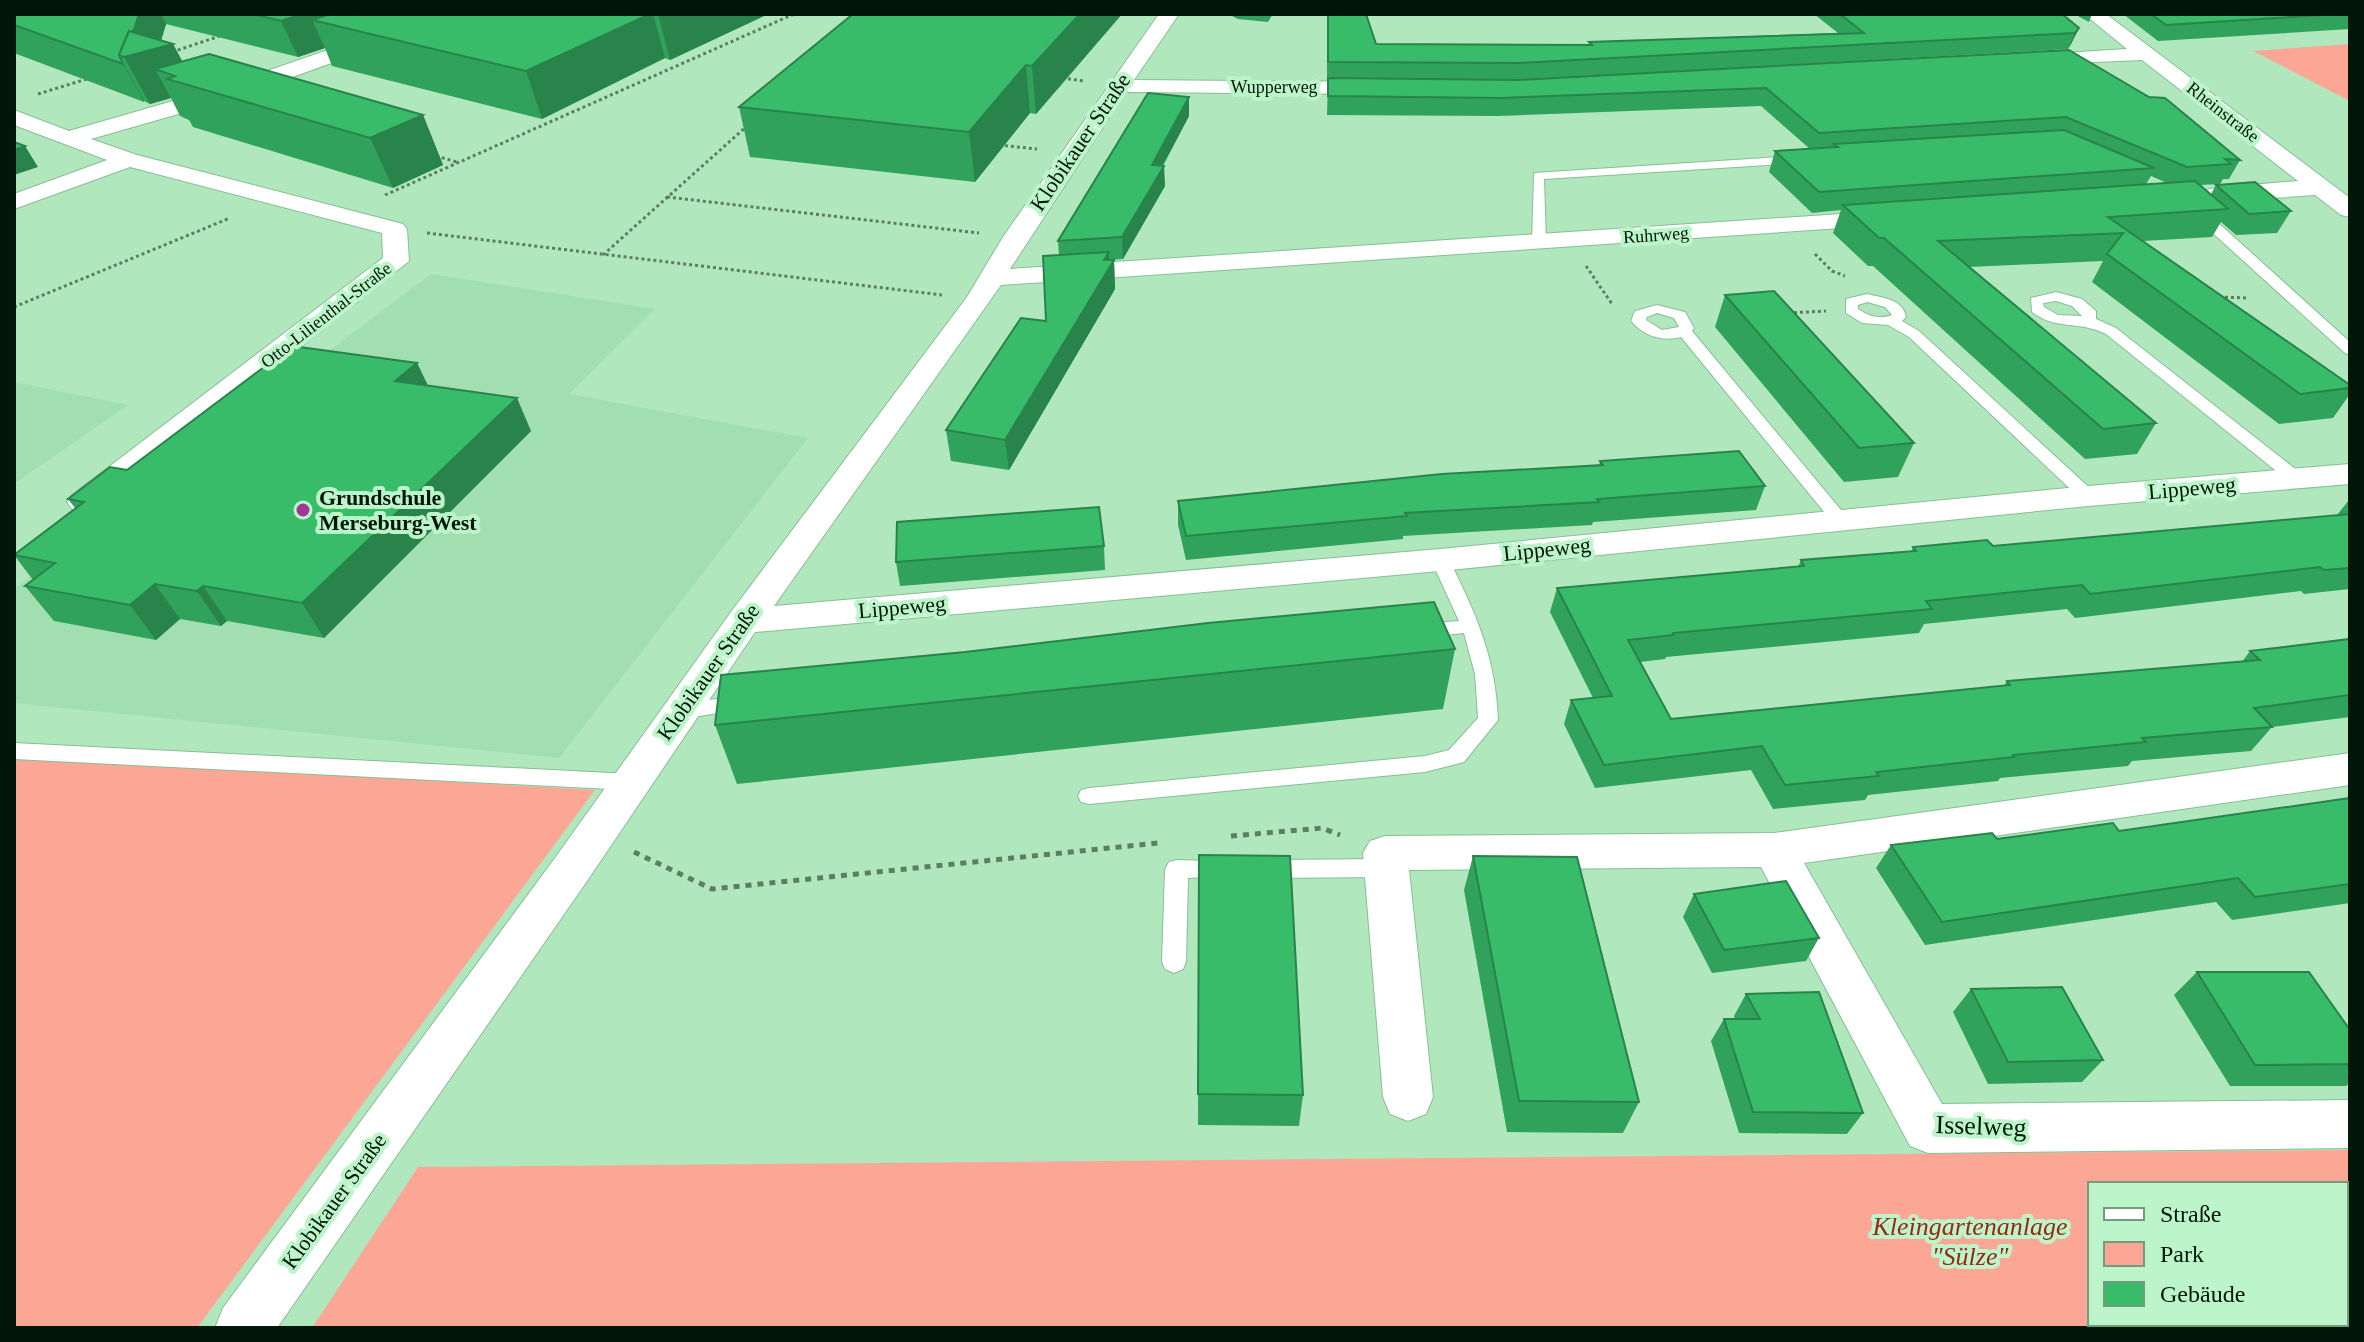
<svg xmlns="http://www.w3.org/2000/svg" width="2364" height="1342" font-family="Georgia,serif">
	<rect width="100%" height="100%" fill="#b1e7bd"/>
	<!-- built -->
	<g fill="#a1dfb0">
		<path d="M431 274 655 309 569 394 808 438 559 758 14 703V589Z"/>
		<path d="M14 382 128 405 14 484Z"/>
	</g>
	<!-- green -->
	<g fill="#fca796" fill-rule="evenodd">
		<path d="M2350 44V101L2253 51Z"/>
		<path d="M14 757 595 790 197 1328H14Z"/>
		<path d="M2350 1150V1328H312L418 1167ZM2090 1184H2346V1324H2090Z"/>
	</g>
	<g fill="none" stroke-linecap="round" stroke-linejoin="round">
		<!-- service casing -->
		<g stroke="#88be95" stroke-width="2">
			<g id="service">
				<path d="M1796 156 1800 157V163L1544 179 1546 243 1539 247 1532 243 1534 173Z"/>
				<path d="M2194 210H2204L2350 342V355L2345 353 2194 216Z"/>
				<path d="M2056 292 2082 299 2096 311V319L2116 328 2303 475 2306 479 2303 483H2291L2106 334C2078 320 2057 331 2032 312L2031 298ZM2056 301 2072 306 2082 316 2058 315 2044 307 2043 303Z"/>
				<path d="M1867 294C1883 298 1903 299 1906 317L1902 321 1919 331 2094 492 2097 496 2094 500H2082L1909 337 1888 325 1862 323 1846 313V299ZM1867 302 1885 307 1892 315C1879 320 1869 316 1858 309V305Z"/>
				<path d="M1657 305 1685 312 1694 328 1692 331 1846 516 1849 520 1846 524H1834L1681 337C1662 342 1644 336 1631 321L1635 311ZM1657 313 1674 318 1679 327 1662 330 1646 320 1647 317Z"/>
				<path d="M1440 554 1449 560C1476 613 1496 659 1498 720L1464 762 1425 772 1089 804 1081 802 1078 796 1081 790 1089 788 1425 756 1449 750 1478 718 1475 674 1465 637 1464 633 1420 638 1410 631 1420 624 1459 621 1431 560Z"/>
				<path d="M744 696 751 698 754 703 751 708 680 719 673 716 670 711 673 706 680 703Z"/>
				<path d="M14 743 630 774 638 776 641 782 638 788 630 790 14 759Z"/>
				<path d="M1387 859 1395 861 1398 868 1395 875 1387 877 1263 878 1255 876 1251 869 1255 862 1263 860Z"/>
				<path d="M1177 860 1235 862 1239 869 1235 876 1188 878 1186 962 1183 969 1174 973 1165 969 1162 962 1165 869 1169 862Z"/>
			</g>
		</g>
		<!-- minor casing -->
		<g stroke="#88be95" stroke-width="2">
			<g id="minor">
				<path d="M432 14H460L457 18 234 98 91 139 137 155 403 224 407 229 409 261 96 509 84 512 72 509 67 502 72 495 383 258 382 233 130 167 14 209V194L107 160 14 125V110L69 131 218 88Z"/>
				<path d="M1159 14H1179L1134 80 1379 82 1390 88 1379 94 1126 92 1010 269 1886 211 1895 213 1898 218 1895 223 1886 225 1001 285 774 606 1440 549 2088 486 2350 464V484L2088 506 1440 571 755 632 585 884 277 1328H215L223 1308 555 858 731 612 967 297 1003 237Z"/>
				<path d="M2084 14H2106L2350 198V217L2341 215 2315 195 2215 202 2206 200 2203 195 2206 190 2215 188 2298 181 2142 60 2025 65 2022 61 2032 55 2127 49Z"/>
				<path d="M2350 753V785L1804 863 1942 1104 2350 1100V1148L1928 1153 1910 1146 1761 867 1409 870 1433 1097 1426 1114 1408 1121 1390 1114 1383 1097 1363 853 1370 841 1385 836 1774 833Z"/>
			</g>
		</g>
		<!-- path-far1 -->
		<g stroke="#5a7f63" stroke-width="3" stroke-dasharray="3 3" stroke-linecap="butt">
			<path d="M172 52 223 35"/>
			<path d="M1062 78 1084 81"/>
			<path d="M38 94 90 78"/>
			<path d="M999 145 1037 149"/>
			<path d="M436 156 457 162"/>
			<path d="M385 195 794 14"/>
			<path d="M667 197 979 233"/>
			<path d="M427 233 942 295"/>
			<path d="M1815 254 1832 271 1845 276"/>
			<path d="M603 255 747 126"/>
			<path d="M1586 266 1612 304"/>
			<path d="M2219 297 2249 298"/>
			<path d="M14 307 230 218"/>
			<path d="M1788 313 1826 311"/>
		</g>
		<!-- path -->
		<g stroke="#5a7f63" stroke-width="5" stroke-dasharray="6 6" stroke-linecap="butt">
			<path d="M1231 836 1322 828 1340 835"/>
			<path d="M634 852 712 889 1158 843"/>
		</g>
		<!-- service -->
		<use href="#service" fill="#fff" fill-rule="evenodd"/>
		<!-- minor -->
		<use href="#minor" fill="#fff" fill-rule="evenodd"/>
	</g>
	<!-- wall -->
	<g fill="#31a25b" fill-rule="evenodd">
		<path d="M14 14H768L670 60 665 58 542 119 332 66 325 48 298 57 166 24 161 40 173 44 182 61 423 115 443 165 393 188 193 127 189 120 180 116 171 98 150 104 144 101V102L14 53Z"/>
		<path d="M853 14H1122L1036 114 1030 113 975 182 750 157 739 107Z"/>
		<path d="M1228 14H1273L1268 22 1238 19Z"/>
		<path d="M1327 14H1366L1376 44 1589 45V42L1838 33 1814 14H2062L2079 28 2071 44 2068 49 1517 80 2069 50 2240 160 2229 179H2223L2220 184 2200 185 2211 194 2216 185 2291 211 2277 233 2236 235 2221 222 2212 237 2143 241 2350 385V394L2333 418 2279 424 2092 282 2103 261 1969 267 2156 423 2137 454 2085 459 1873 266H1868L1833 233 1841 210 1812 213 1769 172 1775 151 1810 149 1761 106 1497 116 1327 115 1328 79H1327ZM2151 176 2167 183 2146 184Z"/>
		<path d="M2074 14H2092L2089 22Z"/>
		<path d="M2123 14H2350V29L2158 41Z"/>
		<path d="M1189 116 1163 166 1165 186 1123 259 1109 260H1114L1115 289 1009 470 951 461 946 430 1046 321 1059 255 1058 241Z"/>
		<path d="M1725 295 1914 443 1898 477 1844 482 1715 327Z"/>
		<path d="M417 363 428 386 531 431 324 638 227 621 221 626 180 619 156 640 54 621 25 586 33 580 14 555 75 508 68 499 127 470Z"/>
		<path d="M1600 461 1765 486 1756 510 1593 522 1592 525 1403 536V539L1186 560 1178 525V501L1599 466Z"/>
		<path d="M2349 500 2350 589 2304 594 2301 591 2075 618 2067 609 1924 624 1919 633 1666 657 1665 659 1640 662 1671 719 2004 686 2007 681 2242 662 2250 651 2350 639V717L2272 727 2251 751 2132 761 2128 766 2000 778 1998 781 1868 795 1865 800 1773 809 1751 770 1595 788 1564 724 1571 700 1593 698 1550 612 1557 588 1798 567 1801 560 1911 552 1913 547 1993 546 2337 515Z"/>
		<path d="M1104 546 1105 570 900 586 896 562Z"/>
		<path d="M1455 649 1443 709 737 784 715 725Z"/>
		<path d="M2350 798V903L2232 920 2216 902 1925 945 1876 868 1891 845 2119 831Z"/>
		<path d="M1199 855 1303 1095 1299 1126 1198 1125Z"/>
		<path d="M1473 856 1639 1102 1623 1133 1507 1132 1464 890Z"/>
		<path d="M1694 894 1819 938 1806 961 1712 973 1683 917Z"/>
		<path d="M2197 972 2350 1030V1083L2346 1086H2230L2174 995Z"/>
		<path d="M1971 989 2103 1060 2082 1082 1988 1084 1953 1012Z"/>
		<path d="M1746 994 1863 1113 1847 1134 1739 1133 1711 1041 1724 1019H1735L1734 1016Z"/>
	</g>
	<!-- shaded-wall -->
	<g fill="#28844a">
		<path d="M139 14H161L166 24 159 48 173 44 196 87 175 76 155 69 171 98 150 104 124 57Z"/>
		<path d="M303 14H376L312 20 325 48 298 57 281 21Z"/>
		<path d="M650 14H653L665 58 542 119 526 71Z"/>
		<path d="M658 14H768L670 60Z"/>
		<path d="M1080 14H1122L1036 114 1032 66Z"/>
		<path d="M2079 28 2071 44 2068 49 2075 33Z"/>
		<path d="M123 63 144 101V102L123 64Z"/>
		<path d="M1026 65 1030 113 975 182 969 132Z"/>
		<path d="M1189 97V116L1152 185V165Z"/>
		<path d="M423 115 443 165 393 188 370 138Z"/>
		<path d="M25 146 38 167 14 175V150Z"/>
		<path d="M1164 166 1165 186 1123 259 1122 237Z"/>
		<path d="M1109 252V268L1114 260 1115 289 1009 470 1005 440Z"/>
		<path d="M417 363 433 396 395 381Z"/>
		<path d="M517 398 531 431 324 638 302 603Z"/>
		<path d="M155 584 180 619 156 640 130 605Z"/>
		<path d="M203 586 227 621 221 626 197 591Z"/>
	</g>
	<!-- building -->
	<g fill="#39bc6a" stroke="#28844a" stroke-width="2">
		<path d="M14 14H139L133 32 129 31 119 55 123 64 14 25Z"/>
		<path d="M253 14H303L281 21Z"/>
		<path d="M330 14H650L526 71 312 20Z"/>
		<path d="M853 14H1080L1032 66 1026 65 969 132 739 107Z"/>
		<path d="M1328 14H1366L1376 44 1592 45 1589 42 1864 33 1840 14H2062L2079 28 2075 33 1519 63 1328 62Z"/>
		<path d="M2151 14H2338L2166 25Z"/>
		<path d="M129 31 173 44 124 57 119 55Z"/>
		<path d="M2069 50 2149 97 2165 98 2240 160 2225 159 2231 164 2187 167 2066 117 1819 133 1766 88 1500 98 1328 96V78L1519 80Z"/>
		<path d="M209 54 423 115 370 138 167 79 175 76 155 69Z"/>
		<path d="M1148 93 1189 97 1152 165 1164 166 1122 237 1058 241Z"/>
		<path d="M2064 130 2154 168 1819 192 1775 151 1838 147 1834 144Z"/>
		<path d="M14 142 25 146 14 150Z"/>
		<path d="M2195 181 2228 209 2108 217 2350 385V388L2300 394 2107 254 2123 233 1938 241 2156 423 2103 429 1884 238H1879L1843 205Z"/>
		<path d="M2255 182 2291 211 2249 214 2216 185Z"/>
		<path d="M1109 252 1104 260H1114L1005 440 946 430 1021 318 1046 321 1043 256Z"/>
		<path d="M1774 291 1914 443 1859 448 1725 295Z"/>
		<path d="M292 346 417 363 395 381 517 398 302 603 203 586 197 591 155 584 130 605 25 586 55 563 14 555 84 502 68 499 110 467 127 470Z"/>
		<path d="M1739 451 1765 486 1597 499 1599 502 1405 513 1407 516 1186 536 1178 501 1442 474 1603 465 1600 461Z"/>
		<path d="M1099 507 1104 546 896 562 897 522Z"/>
		<path d="M2350 514V568L2324 570 2320 567 2090 594 2082 585 1926 601 1932 609 1673 633 1674 635 1628 640 1671 719 2010 685 2007 681 2260 660 2250 651 2350 639V695L2254 708 2272 727 2142 738 2146 742 2013 755 2014 757 1876 772 1879 776 1785 785 1762 746 1604 765 1571 700 1612 696 1557 588 1804 566 1801 560 1916 551 1913 547 1987 540 1993 546Z"/>
		<path d="M1434 602 1455 649 715 725 721 675 965 652 1208 623Z"/>
		<path d="M2350 798V884L2255 897 2238 878 1942 922 1891 845 1992 833 1997 839 2113 823 2119 831Z"/>
		<path d="M1199 855 1290 856 1303 1095 1198 1094Z"/>
		<path d="M1473 856 1577 857 1639 1102 1519 1101Z"/>
		<path d="M1786 881 1819 938 1724 950 1694 894Z"/>
		<path d="M2197 972H2309L2350 1030V1064L2255 1065Z"/>
		<path d="M2062 987 2103 1060 2008 1062 1971 989Z"/>
		<path d="M1819 992 1863 1113 1753 1112 1724 1019H1760L1746 994Z"/>
	</g>
	<!-- markers -->
	<circle fill="#a23798" stroke="#bdf5ca" stroke-width="3" cx="303" cy="510" r="8"/>
	<g text-anchor="middle" dominant-baseline="central" stroke-width="8" stroke-linejoin="round" paint-order="stroke">
		<!-- far-street labels -->
		<g font-size="18" fill="#031709" stroke="#bdf5ca">
			<text x="1274" y="87">Wupperweg</text>
			<text transform="translate(2223 112) rotate(38)">Rheinstraße</text>
			<text transform="translate(1656 235) rotate(-4)">Ruhrweg</text>
			<text transform="translate(326 315) rotate(-38)">Otto-Lilienthal-Straße</text>
		</g>
		<!-- street labels -->
		<g font-size="22" fill="#031709" stroke="#bdf5ca">
			<text transform="translate(1080 142) rotate(-56)">Klobikauer Straße</text>
			<text transform="translate(2192 488) rotate(-5)">Lippeweg</text>
			<text transform="translate(1547 549) rotate(-6)">Lippeweg</text>
			<text transform="translate(902 607) rotate(-5)">Lippeweg</text>
			<text transform="translate(708 672) rotate(-55)">Klobikauer Straße</text>
			<text transform="translate(334 1201) rotate(-54)">Klobikauer Straße</text>
		</g>
		<!-- poi labels -->
		<g font-size="22" font-weight="bold" fill="#031709" stroke="#bdf5ca" text-anchor="start">
			<text x="319" y="497">Grundschule<tspan x="319" dy="25">Merseburg-West</tspan></text>
		</g>
		<!-- near-street labels -->
		<g font-size="26" fill="#031709" stroke="#bdf5ca">
			<text transform="translate(1981 1126) rotate(2)">Isselweg</text>
		</g>
		<!-- near-park labels -->
		<g font-size="26" font-style="italic" fill="#9b2716" stroke="#bdf5ca">
			<text x="1970" y="1226">Kleingartenanlage<tspan x="1970" dy="30">"Sülze"</tspan></text>
		</g>
	</g>
	<!-- border -->
	<rect width="2364" height="1342" fill="none" stroke="#031709" stroke-width="32"/>
	<!-- legend -->
	<rect x="2088" y="1182" width="260" height="144" fill="#bdf5ca" stroke="#739c7d" stroke-width="2"/>
	<rect x="2104" y="1208" width="40" height="12" fill="#ffffff" stroke="#739c7d" stroke-width="2"/>
	<text x="2160" y="1222" font-size="24" fill="#031709">Straße</text>
	<rect x="2104" y="1242" width="40" height="24" fill="#fca796" stroke="#739c7d" stroke-width="2"/>
	<text x="2160" y="1262" font-size="24" fill="#031709">Park</text>
	<rect x="2104" y="1282" width="40" height="24" fill="#39bc6a" stroke="#739c7d" stroke-width="2"/>
	<text x="2160" y="1302" font-size="24" fill="#031709">Gebäude</text>
</svg>
